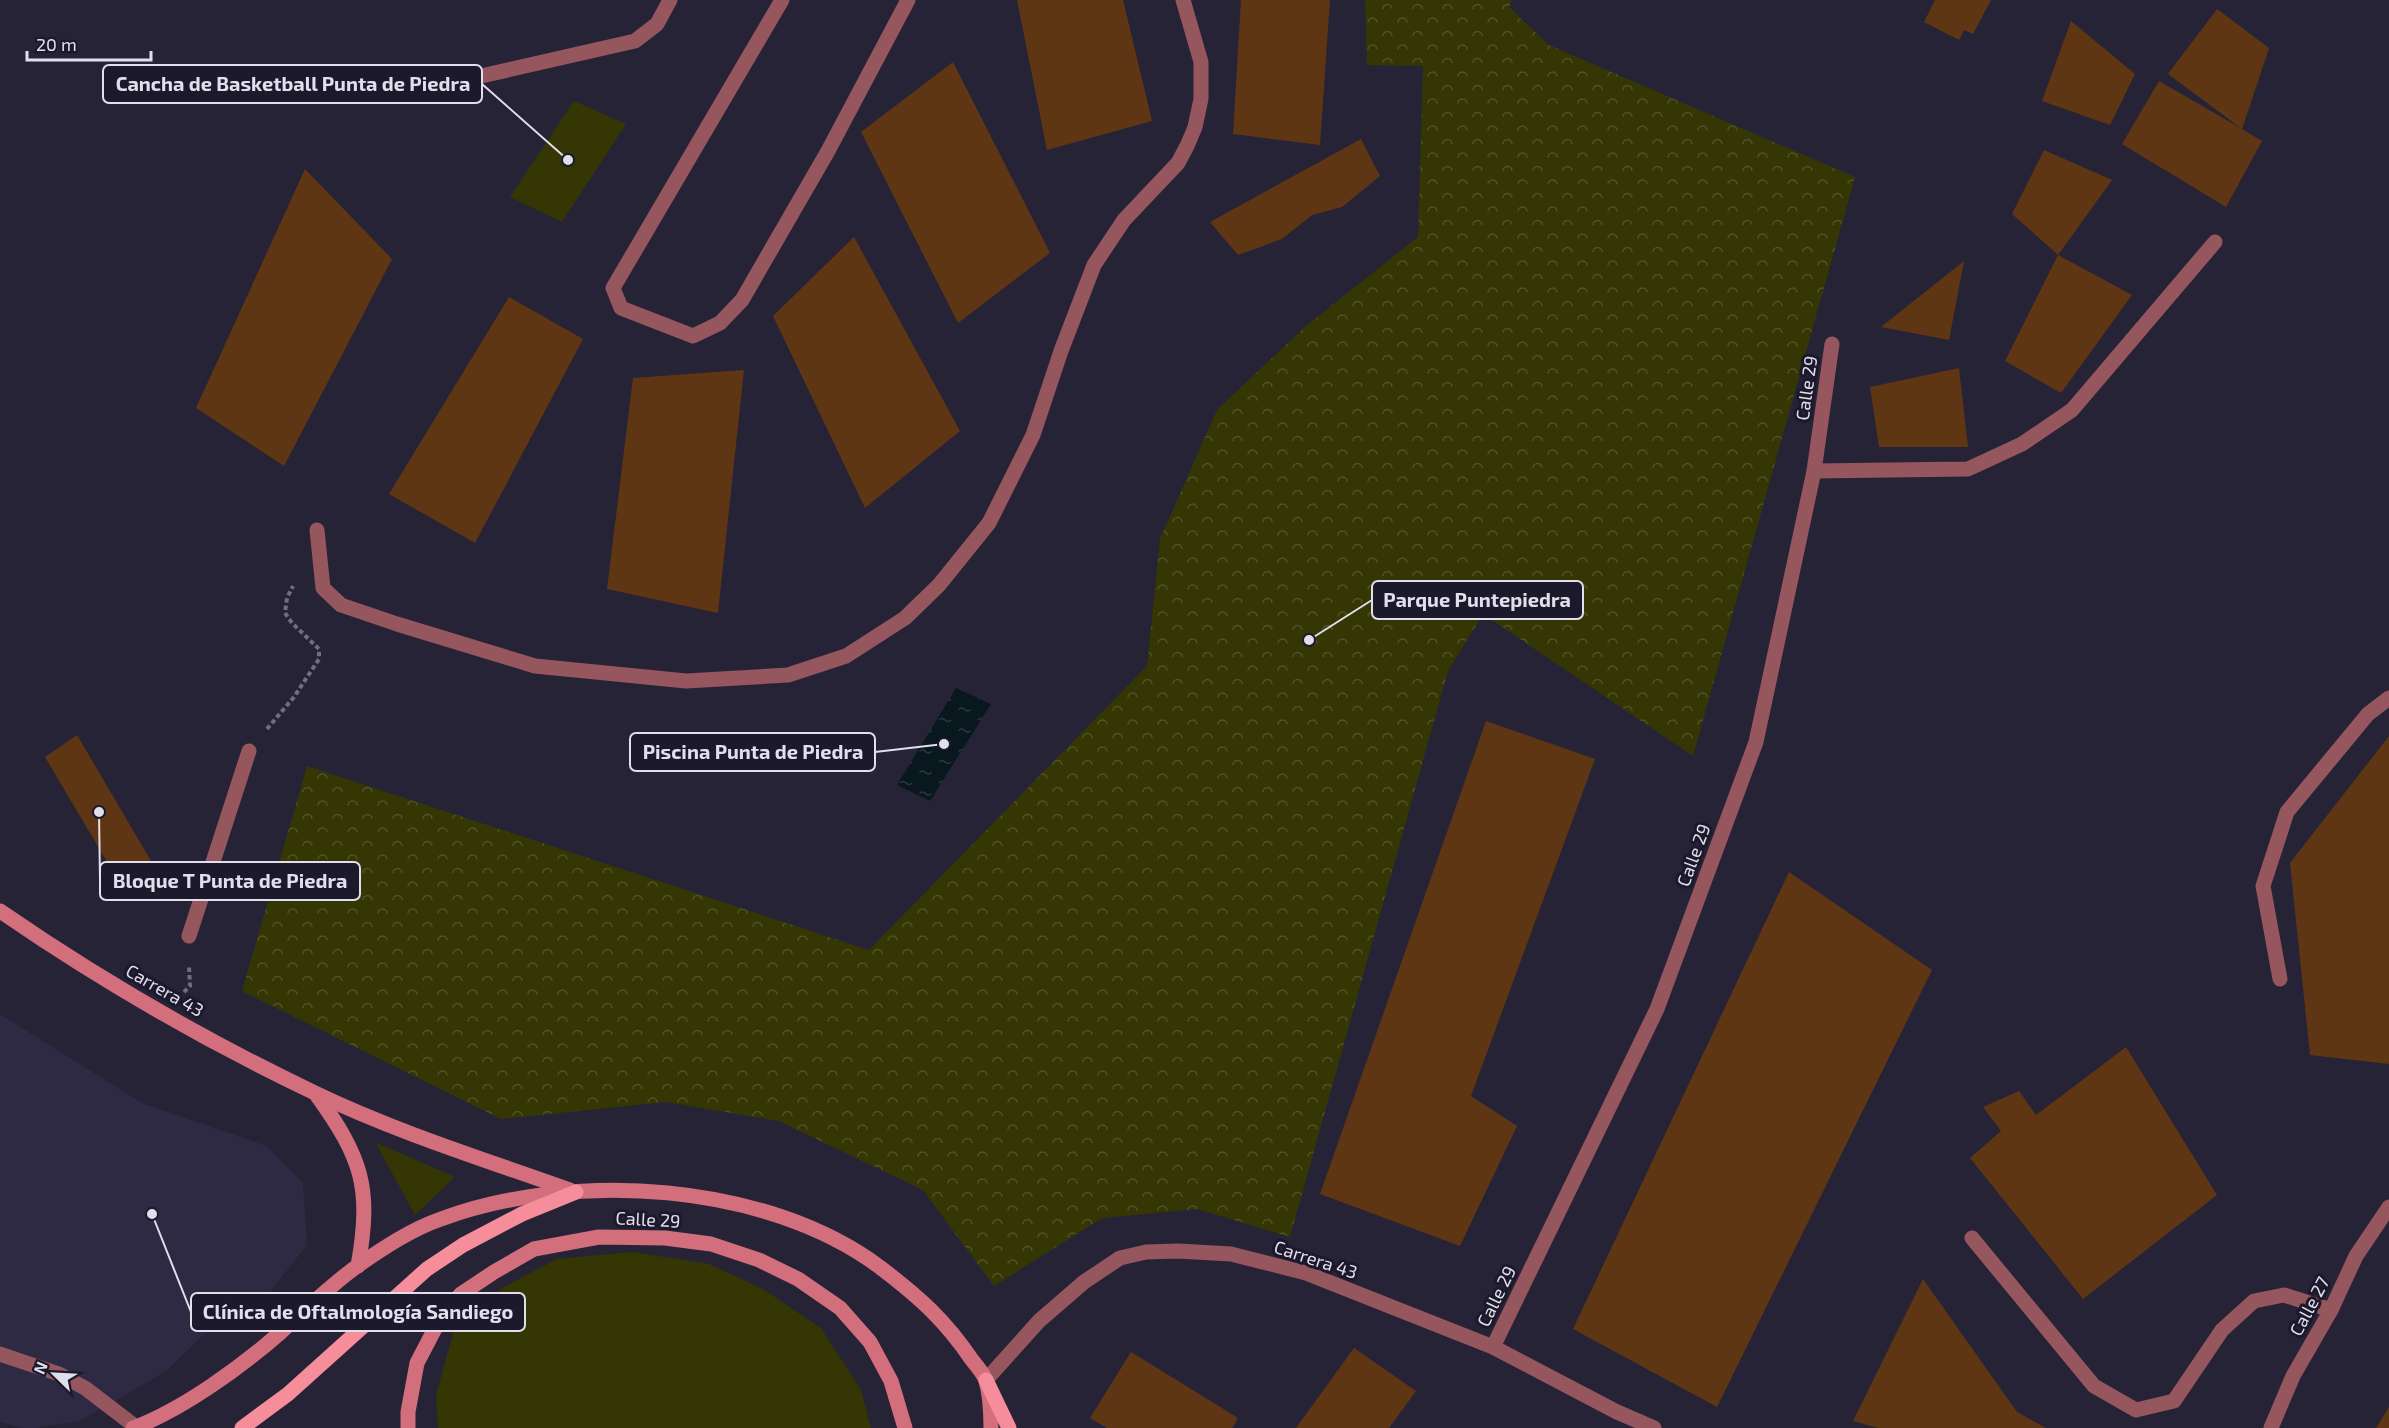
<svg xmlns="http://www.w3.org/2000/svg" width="2389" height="1428" font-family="'Exo 2',sans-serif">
	<defs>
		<pattern id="park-crowns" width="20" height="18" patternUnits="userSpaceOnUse" patternTransform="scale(1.5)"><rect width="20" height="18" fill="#343603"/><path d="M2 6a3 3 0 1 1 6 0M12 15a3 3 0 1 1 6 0" fill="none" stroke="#515328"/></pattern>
		<pattern id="water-ripples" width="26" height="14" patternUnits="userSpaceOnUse" patternTransform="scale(1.5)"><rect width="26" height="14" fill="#08181e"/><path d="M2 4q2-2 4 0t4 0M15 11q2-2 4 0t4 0" fill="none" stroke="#2c393f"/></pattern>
	</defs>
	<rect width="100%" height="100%" fill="#262336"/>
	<!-- built -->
	<path fill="#2e2a43" d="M0 1014 144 1104 267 1146 303 1183 307 1245 270 1292 228 1311 165 1372 79 1421 35 1428H22L0 1422Z"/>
	<!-- grass -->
	<g fill="#343603">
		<path d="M574 101 626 124 562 222 510 197Z"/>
		<path d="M375 1142 455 1177 415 1215Z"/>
		<path d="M633 1252 709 1264 763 1289 821 1328 861 1390 871 1428H438L436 1395 455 1326 502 1288 557 1259Z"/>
	</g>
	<!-- park -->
	<path fill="url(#park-crowns)" d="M1365 0H1512L1509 7 1549 45 1855 177 1693 756 1483 614 1448 671 1290 1237 1197 1209 1102 1218 994 1286 923 1190 779 1121 666 1102 501 1119 242 991 307 766 869 950 1147 666 1160 539 1217 410 1307 325 1418 237 1423 66 1367 65Z"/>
	<!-- water -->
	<path fill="url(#water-ripples)" d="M956 688 991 704 930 801 897 785Z"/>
	<!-- building -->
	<g fill="#5f3614">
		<path d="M1017 0H1123L1152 121 1047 150Z"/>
		<path d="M1241 0H1330L1320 145 1233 134Z"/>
		<path d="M1935 0H1991L1973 34 1964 30 1959 40 1924 22Z"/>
		<path d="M2217 9 2269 48 2242 129 2262 141 2226 207 2122 144 2159 81 2242 129 2168 74Z"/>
		<path d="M2071 21 2135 74 2110 125 2042 101Z"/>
		<path d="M953 62 1050 253 958 323 861 132Z"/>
		<path d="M1361 139 1380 176 1342 207 1312 215 1282 239 1238 255 1210 222Z"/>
		<path d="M2044 150 2112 180 2058 255 2012 214Z"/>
		<path d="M305 169 392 259 284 466 196 408Z"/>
		<path d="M854 237 960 431 865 508 773 316Z"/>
		<path d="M2058 255 2132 295 2061 393 2005 361Z"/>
		<path d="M1964 261 1949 340 1881 327Z"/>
		<path d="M509 297 583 339 475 543 389 494Z"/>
		<path d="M1959 368 1968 447H1879L1870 387Z"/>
		<path d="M744 370 718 613 607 589 633 378Z"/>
		<path d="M1486 721 1595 759 1471 1096 1517 1126 1460 1246 1320 1194Z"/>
		<path d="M77 735 154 866 122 887 45 757Z"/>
		<path d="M2389 736V1064L2310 1055 2290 863Z"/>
		<path d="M1789 872 1932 970 1717 1407 1573 1329Z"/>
		<path d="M2126 1047 2217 1195 2083 1299 1970 1158 2001 1131 1983 1107 2019 1091 2036 1115Z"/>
		<path d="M1923 1279 2017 1412 2046 1428H1878L1853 1421Z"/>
		<path d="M1354 1348 1416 1391 1389 1428H1296Z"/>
		<path d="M1131 1352 1238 1418 1232 1428H1107L1090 1418Z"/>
		<path d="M2389 1407V1428H2376Z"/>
	</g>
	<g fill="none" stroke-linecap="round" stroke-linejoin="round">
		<!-- path -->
		<g stroke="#706e7e" stroke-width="4" stroke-dasharray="4.5 3" stroke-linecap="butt">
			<path d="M267 729 294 697 319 659V649L292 623 285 613 287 598 293 586"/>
			<path d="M184 992 190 986 189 966"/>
		</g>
		<!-- lane -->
		<g stroke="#95565d" stroke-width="15">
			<path d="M782 0 613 288 621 308 693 336 720 323 742 300 828 151 908 0"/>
			<path d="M468 79 635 41 657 24 670 0"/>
			<path d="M1814 471 1968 469 2022 444 2072 410 2215 242"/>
			<path d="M317 530 323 588 341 605 397 624 535 666 686 681 788 675 846 656 905 618 939 585 989 523 1033 435 1061 351 1094 265 1124 220 1178 163 1188 144 1195 127 1201 99V62L1183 0"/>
			<path d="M2280 979 2263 886 2287 812 2368 714 2389 698"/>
			<path d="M1972 1238 2094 1386 2136 1410 2174 1401 2222 1330 2254 1301 2284 1295 2331 1310"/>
			<path d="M0 1354 59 1374 85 1388 136 1427"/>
		</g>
		<!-- street -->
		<g stroke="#95565d" stroke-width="15">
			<path d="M189 936 249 751"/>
			<path d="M1493 1347 1657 1009 1756 742 1814 471 1832 344"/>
			<path d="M986 1380 1039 1321 1084 1282 1120 1258 1146 1252 1178 1251 1231 1254 1306 1273 1493 1347 1617 1412 1654 1428"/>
			<path d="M2271 1428 2293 1376 2331 1310 2356 1256 2389 1207"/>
		</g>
		<!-- secondary -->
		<g stroke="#d36f7c" stroke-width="15">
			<path d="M0 911C100 980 206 1041 315 1093 396 1132 486 1160 570 1190"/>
			<path d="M316 1094C362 1158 372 1187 358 1266"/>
			<path d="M133 1428C182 1410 241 1367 281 1332 306 1309 332 1284 360 1264 385 1247 412 1229 441 1219 573 1170 767 1182 881 1268 919 1297 945 1320 972 1360 977 1366 984 1374 986 1381 990 1395 991 1414 991 1428"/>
			<path d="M408 1428V1412L417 1363 441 1317 461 1294 494 1272 534 1249 599 1237 665 1238 711 1244 759 1260 798 1279 840 1308 870 1342 891 1381 905 1428"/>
		</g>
		<!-- primary -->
		<g stroke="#f58d9a" stroke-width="15">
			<path d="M986 1380 1009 1428"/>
			<path d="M242 1428 288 1394 427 1269 463 1245 522 1214 576 1192"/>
		</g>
	</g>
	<g text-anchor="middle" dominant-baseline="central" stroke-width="6" stroke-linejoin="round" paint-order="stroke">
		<!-- street labels -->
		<g font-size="18" fill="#e1dfec" stroke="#1d192c">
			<text transform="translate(1806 388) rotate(-82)">Calle 29</text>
			<text transform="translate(1693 855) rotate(-70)">Calle 29</text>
			<text transform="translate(165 990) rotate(30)">Carrera 43</text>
			<text transform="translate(648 1219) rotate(3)">Calle 29</text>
			<text transform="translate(1316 1259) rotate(18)">Carrera 43</text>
			<text transform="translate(1496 1296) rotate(-64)">Calle 29</text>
			<text transform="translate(2309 1306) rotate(-62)">Calle 27</text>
		</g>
	</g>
	<!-- callouts -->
	<path fill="none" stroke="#e1dfec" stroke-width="2" d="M568 160L482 84M1309 640L1372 600M944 744L875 752M99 812L100 881M152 1214L191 1312"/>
	<g fill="#e1dfec" stroke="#1d192c" stroke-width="2">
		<circle cx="568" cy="160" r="6"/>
		<circle cx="1309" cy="640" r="6"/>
		<circle cx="944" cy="744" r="6"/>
		<circle cx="99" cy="812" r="6"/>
		<circle cx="152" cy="1214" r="6"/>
	</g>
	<g fill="#1d192c" stroke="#e1dfec" stroke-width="2">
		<rect x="103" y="65" width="379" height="38" rx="6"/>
		<rect x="1372" y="581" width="211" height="38" rx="6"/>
		<rect x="630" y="733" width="245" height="38" rx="6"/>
		<rect x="100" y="862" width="260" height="38" rx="6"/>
		<rect x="191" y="1293" width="334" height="38" rx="6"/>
	</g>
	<g font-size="20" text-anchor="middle" font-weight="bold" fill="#e1dfec">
		<text x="293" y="91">Cancha de Basketball Punta de Piedra</text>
		<text x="1477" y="607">Parque Puntepiedra</text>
		<text x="753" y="759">Piscina Punta de Piedra</text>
		<text x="230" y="888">Bloque T Punta de Piedra</text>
		<text x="358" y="1319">Clínica de Oftalmología Sandiego</text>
	</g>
	<!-- north arrow -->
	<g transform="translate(54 1374) rotate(294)" stroke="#1d192c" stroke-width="4.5" paint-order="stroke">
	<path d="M0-4.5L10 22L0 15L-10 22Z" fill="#e1dfec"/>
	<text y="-9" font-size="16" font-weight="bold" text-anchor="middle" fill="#e1dfec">N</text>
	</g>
	<!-- scale -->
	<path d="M27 51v9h124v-9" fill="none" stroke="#e1dfec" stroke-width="3"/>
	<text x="36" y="51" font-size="18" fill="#e1dfec" stroke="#1d192c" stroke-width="4.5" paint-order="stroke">20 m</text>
</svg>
